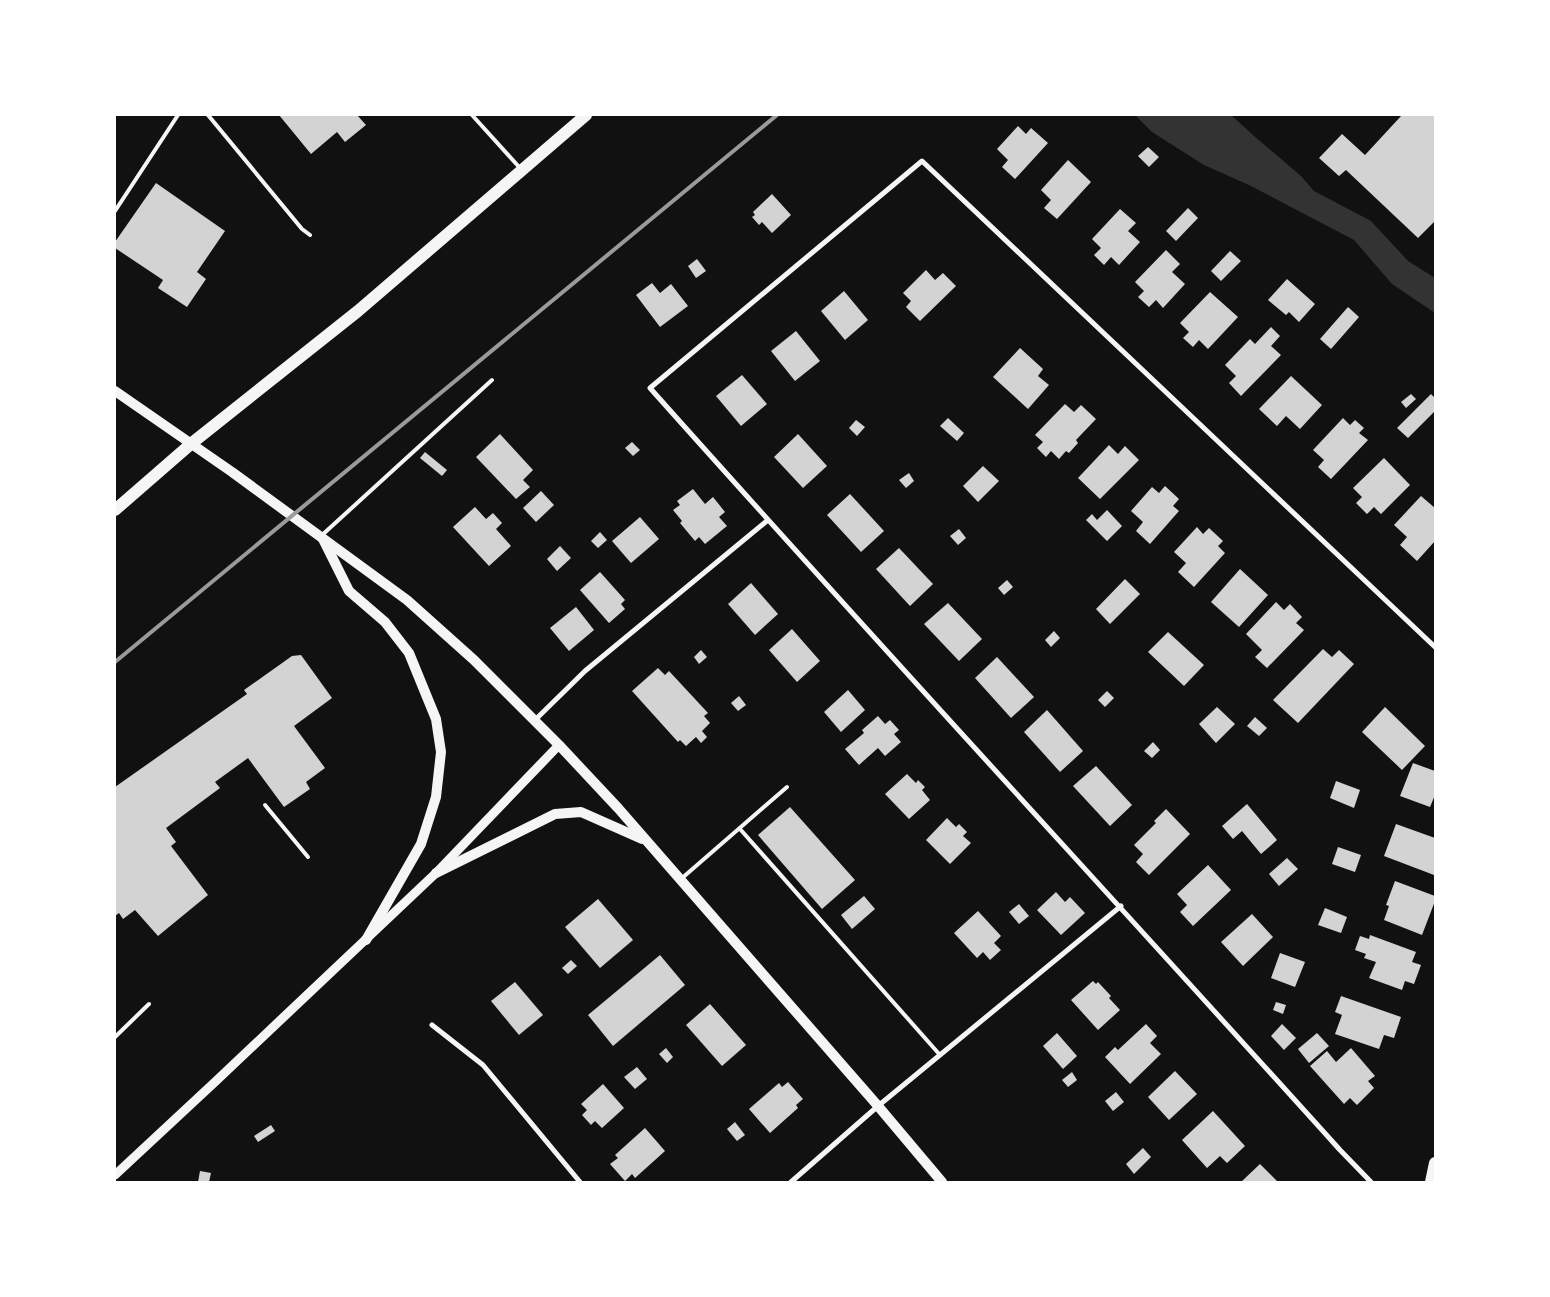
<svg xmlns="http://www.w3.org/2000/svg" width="1550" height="1297" font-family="Jost,sans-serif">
	<rect width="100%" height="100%" fill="#111"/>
	<!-- water -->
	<path fill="#333" d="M1135 115H1231L1254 136 1301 176 1314 191 1371 221 1408 261 1435 278V313L1392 284 1354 240 1251 186 1204 165 1152 132Z"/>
	<!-- building -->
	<g fill="#d3d3d3">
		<path d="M279 115H357L366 125 345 142 337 132 311 154Z"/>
		<path d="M1402 115H1435V221L1418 238 1346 170 1339 176 1319 158 1342 134 1365 155Z"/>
		<path d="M1018 126 1026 134 1031 128 1048 143 1015 179 1002 167 1008 160 997 149Z"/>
		<path d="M1148 147 1159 157 1149 167 1138 156Z"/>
		<path d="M1068 160 1091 182 1057 219 1044 208 1051 200 1041 190Z"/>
		<path d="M156 183 225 231 197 272 206 279 187 307 158 288 163 280 115 248V242Z"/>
		<path d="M772 194 791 215 772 233 762 222 759 225 752 217 755 215 753 212Z"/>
		<path d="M1188 208 1198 218 1176 241 1166 231Z"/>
		<path d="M1120 209 1136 223 1128 231 1140 242 1119 265 1111 257 1104 265 1094 255 1101 248 1092 239Z"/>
		<path d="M1166 250 1180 264 1172 272 1185 284 1163 308 1156 300 1149 307 1138 297 1144 291 1135 282Z"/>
		<path d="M1230 251 1241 261 1221 281 1211 271Z"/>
		<path d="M697 259 706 271 696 278 688 266Z"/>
		<path d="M926 270 935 280 943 273 956 286 920 321 906 307 911 301 903 293Z"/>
		<path d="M1287 279 1315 304 1299 322 1289 312 1286 315 1268 300Z"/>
		<path d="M652 283 660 293 671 284 688 306 660 327 636 295Z"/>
		<path d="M844 291 868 320 845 340 821 311Z"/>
		<path d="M1210 292 1238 317 1208 349 1199 340 1193 347 1183 338 1189 332 1180 323Z"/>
		<path d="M1348 307 1359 317 1331 349 1320 339Z"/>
		<path d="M1271 327 1280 336 1271 346 1281 355 1241 396 1229 383 1236 376 1225 365 1250 339 1255 344Z"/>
		<path d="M796 331 820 361 795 381 771 351Z"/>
		<path d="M1020 348 1043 369 1038 376 1049 385 1028 409 993 377Z"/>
		<path d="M742 375 767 404 741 426 716 396Z"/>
		<path d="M1291 376 1322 405 1300 429 1286 416 1277 426 1259 409Z"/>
		<path d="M1411 394 1416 399 1406 408 1401 402Z"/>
		<path d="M1431 394 1435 398V411L1408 438 1397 428Z"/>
		<path d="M1065 404 1074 412 1081 405 1096 419 1076 440 1078 443 1069 453 1066 451 1059 459 1051 451 1046 457 1037 448 1043 442 1035 435Z"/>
		<path d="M948 418 964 433 957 441 940 426Z"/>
		<path d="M1343 418 1350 425 1355 420 1364 428 1359 433 1368 440 1331 479 1318 467 1324 460 1313 450Z"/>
		<path d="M856 420 865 427 857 436 849 428Z"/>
		<path d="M500 434 533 470 523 480 530 487 516 499 476 457Z"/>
		<path d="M798 434 827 466 803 488 774 457Z"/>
		<path d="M632 442 640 450 633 456 625 448Z"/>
		<path d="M1109 445 1118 454 1125 446 1139 460 1100 499 1078 478Z"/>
		<path d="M425 452 447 470 442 476 420 458Z"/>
		<path d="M1384 458 1410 485 1381 514 1374 507 1367 514 1356 503 1362 497 1353 488Z"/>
		<path d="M983 466 999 481 978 502 963 486Z"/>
		<path d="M909 473 914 481 906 488 899 480Z"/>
		<path d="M1165 486 1179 499 1173 506 1179 511 1150 544 1136 531 1143 522 1131 511 1152 487 1159 493Z"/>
		<path d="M693 489 705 504 713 497 725 512 719 517 727 526 705 544 699 537 695 541 680 523 682 521 673 510 680 505 677 501Z"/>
		<path d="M541 491 554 505 536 522 523 508Z"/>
		<path d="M850 494 884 531 861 552 827 515Z"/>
		<path d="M1421 496 1435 508V541L1417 561 1400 545 1407 537 1394 525Z"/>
		<path d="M475 507 486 519 493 513 502 523 496 529 511 546 489 566 453 527Z"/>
		<path d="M1107 510 1122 526 1107 541 1086 520 1092 514 1097 520Z"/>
		<path d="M640 517 659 539 631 563 612 541Z"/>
		<path d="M1197 527 1203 534 1209 528 1223 541 1218 546 1225 553 1194 587 1178 572 1186 563 1174 552Z"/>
		<path d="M959 529 966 538 958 545 950 536Z"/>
		<path d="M600 532 607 540 598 548 591 541Z"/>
		<path d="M560 546 571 558 557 571 547 559Z"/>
		<path d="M899 548 933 584 910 606 876 569Z"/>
		<path d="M1240 569 1268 595 1239 627 1211 602Z"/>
		<path d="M600 572 625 600 621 604 625 609 609 623 580 590Z"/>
		<path d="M1125 579 1140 594 1110 624 1096 609Z"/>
		<path d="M1007 580 1013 587 1004 595 998 588Z"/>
		<path d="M751 583 778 614 755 635 728 604Z"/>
		<path d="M1276 602 1284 610 1290 604 1302 617 1296 623 1304 630 1267 668 1255 657 1262 650 1246 634Z"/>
		<path d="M948 603 982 639 959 661 924 624Z"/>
		<path d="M576 607 594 630 569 651 550 628Z"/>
		<path d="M792 629 820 661 797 682 769 650Z"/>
		<path d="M1054 631 1060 638 1051 647 1045 640Z"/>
		<path d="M1168 632 1204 665 1184 686 1148 652Z"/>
		<path d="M1323 649 1332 657 1339 650 1354 664 1298 723 1273 700Z"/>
		<path d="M701 650 707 657 699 664 694 657Z"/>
		<path d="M301 655 332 698 294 726 325 768 306 782 310 789 284 807 248 758 215 782 220 788 166 828 176 842 171 846 208 895 158 936 135 910 123 919 119 913 115 916V787L247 694 244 690 292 656Z"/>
		<path d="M997 657 1034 697 1011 718 975 678Z"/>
		<path d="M658 668 665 675 669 671 708 713 704 716 710 723 702 731 707 737 701 743 696 737 686 746 680 740 678 742 632 691Z"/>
		<path d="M848 690 865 710 841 732 824 712Z"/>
		<path d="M1107 691 1114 698 1105 707 1098 700Z"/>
		<path d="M739 696 746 705 738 711 731 703Z"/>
		<path d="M1217 707 1235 724 1216 743 1199 724Z"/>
		<path d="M1385 707 1425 746 1402 770 1362 732Z"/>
		<path d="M1047 710 1083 751 1060 772 1024 732Z"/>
		<path d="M878 716 885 724 890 720 899 730 894 734 901 742 885 756 878 748 859 765 845 749 864 733 862 730Z"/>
		<path d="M1255 717 1267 728 1259 736 1247 726Z"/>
		<path d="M1153 742 1160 750 1152 758 1144 751Z"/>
		<path d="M1413 763 1435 771V795L1430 807 1400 796Z"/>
		<path d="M1096 766 1132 805 1110 826 1073 786Z"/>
		<path d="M907 774 916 783 918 780 925 787 922 790 930 800 909 819 885 794Z"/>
		<path d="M1336 781 1360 790 1354 808 1330 798Z"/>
		<path d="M1247 804 1277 840 1261 854 1242 831 1233 839 1222 826Z"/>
		<path d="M790 807 855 880 822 909 758 835Z"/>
		<path d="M1166 809 1190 834 1149 875 1136 862 1143 854 1134 845 1156 823 1154 821Z"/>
		<path d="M947 818 956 827 959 824 967 832 963 836 971 843 950 864 926 840Z"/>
		<path d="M1396 824 1435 838 1434 875 1384 856Z"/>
		<path d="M1338 847 1361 855 1355 872 1332 864Z"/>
		<path d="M1287 858 1298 869 1279 886 1269 874Z"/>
		<path d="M1208 865 1231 890 1193 926 1180 912 1187 905 1177 894Z"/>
		<path d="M1395 881 1435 896V901L1422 935 1384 920 1389 906 1386 905Z"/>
		<path d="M1056 892 1065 902 1070 897 1085 913 1061 935 1037 910Z"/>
		<path d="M864 896 875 909 852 929 841 915Z"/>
		<path d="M598 899 633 940 600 968 565 927Z"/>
		<path d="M1019 904 1029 916 1019 924 1009 912Z"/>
		<path d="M1325 908 1347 917 1341 933 1318 925Z"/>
		<path d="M978 911 1001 936 994 943 1001 950 990 960 983 952 977 958 954 933Z"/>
		<path d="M1252 914 1273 937 1243 966 1221 942Z"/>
		<path d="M1370 935 1416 952 1412 962 1421 965 1414 984 1405 981 1402 990 1369 978 1376 962 1364 958 1366 954 1355 950 1360 936 1369 939Z"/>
		<path d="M1280 953 1305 962 1295 987 1271 978Z"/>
		<path d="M660 955 685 985 613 1046 588 1015Z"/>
		<path d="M571 960 577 966 568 974 562 968Z"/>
		<path d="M1093 981 1096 984 1098 982 1111 996 1109 998 1120 1010 1098 1030 1071 1000Z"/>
		<path d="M515 982 543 1015 519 1035 491 1001Z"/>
		<path d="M1341 996 1401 1017 1394 1038 1384 1035 1379 1049 1335 1034 1342 1015 1335 1012Z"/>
		<path d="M1276 1002 1286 1005 1283 1014 1273 1010Z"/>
		<path d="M710 1004 746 1045 722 1066 686 1025Z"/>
		<path d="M1146 1024 1157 1036 1150 1043 1161 1054 1130 1084 1105 1057 1115 1047 1118 1050Z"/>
		<path d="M1282 1024 1296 1038 1284 1050 1271 1036Z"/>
		<path d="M1057 1033 1077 1056 1063 1069 1043 1046Z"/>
		<path d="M1317 1033 1329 1046 1309 1063 1298 1049Z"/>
		<path d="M666 1048 673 1057 667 1063 659 1054Z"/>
		<path d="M1351 1048 1375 1076 1368 1081 1374 1088 1357 1105 1350 1098 1344 1104 1310 1066 1327 1051 1336 1062Z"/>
		<path d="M637 1067 647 1079 635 1089 624 1077Z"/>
		<path d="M1175 1071 1197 1094 1169 1120 1148 1097Z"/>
		<path d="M1072 1072 1077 1080 1068 1087 1062 1080Z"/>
		<path d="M788 1082 803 1099 796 1105 798 1108 770 1133 749 1109 779 1083 782 1087Z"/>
		<path d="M603 1084 624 1108 602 1128 595 1121 591 1125 582 1115 587 1110 581 1104Z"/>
		<path d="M1116 1092 1124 1102 1113 1111 1105 1101Z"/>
		<path d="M1213 1111 1245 1146 1227 1163 1220 1156 1207 1168 1182 1140Z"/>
		<path d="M735 1122 745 1135 737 1141 727 1129Z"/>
		<path d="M271 1125 275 1131 258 1142 254 1136Z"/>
		<path d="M645 1128 665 1151 635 1178 632 1174 625 1181 610 1164 618 1158 615 1155Z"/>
		<path d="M1143 1148 1151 1157 1134 1174 1126 1164Z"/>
		<path d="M1260 1164 1278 1182H1241Z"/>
		<path d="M200 1171 211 1173 209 1182H198Z"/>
	</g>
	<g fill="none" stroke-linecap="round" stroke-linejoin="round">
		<!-- service -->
		<g stroke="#f5f5f5" stroke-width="4">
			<path d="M208 115 302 229 310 235"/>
			<path d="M472 115 520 168"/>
			<path d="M115 211 178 115"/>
			<path d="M321 536 492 380"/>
			<path d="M265 805 308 857"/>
			<path d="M740 829 940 1055"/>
			<path d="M681 879 787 787"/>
			<path d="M115 1037 149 1004"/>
		</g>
		<!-- minor -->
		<g stroke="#f5f5f5" stroke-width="5">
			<path d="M534 721 585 671 768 520"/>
			<path d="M432 1025 483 1065 580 1182"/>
			<path d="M791 1182 878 1106 1121 906"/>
			<path d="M1371 1182 1340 1150C1111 896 878 644 650 388L922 161 1435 647"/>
		</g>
		<!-- tertiary -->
		<path stroke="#f5f5f5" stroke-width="9" d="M115 1175 216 1081 436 873 559 745"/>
		<!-- secondary -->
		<g stroke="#f5f5f5" stroke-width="10">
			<path d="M115 391 232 472 407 600 474 660 559 745 618 808 878 1106 942 1182"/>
			<path d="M323 539 349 591 385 622 409 653 436 719 441 752 436 797 421 844 366 940"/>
			<path d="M436 873 555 814 581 812 642 839"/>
		</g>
		<!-- primary -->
		<g stroke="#f5f5f5" stroke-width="12">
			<path d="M115 510 192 443 358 311 586 115"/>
			<path d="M1431 1182 1435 1163"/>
		</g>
		<!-- rail -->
		<path stroke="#9a9a9a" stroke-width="4" d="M115 662 777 115"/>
	</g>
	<!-- border -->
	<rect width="1550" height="1297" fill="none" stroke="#ffffff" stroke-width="232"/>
</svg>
